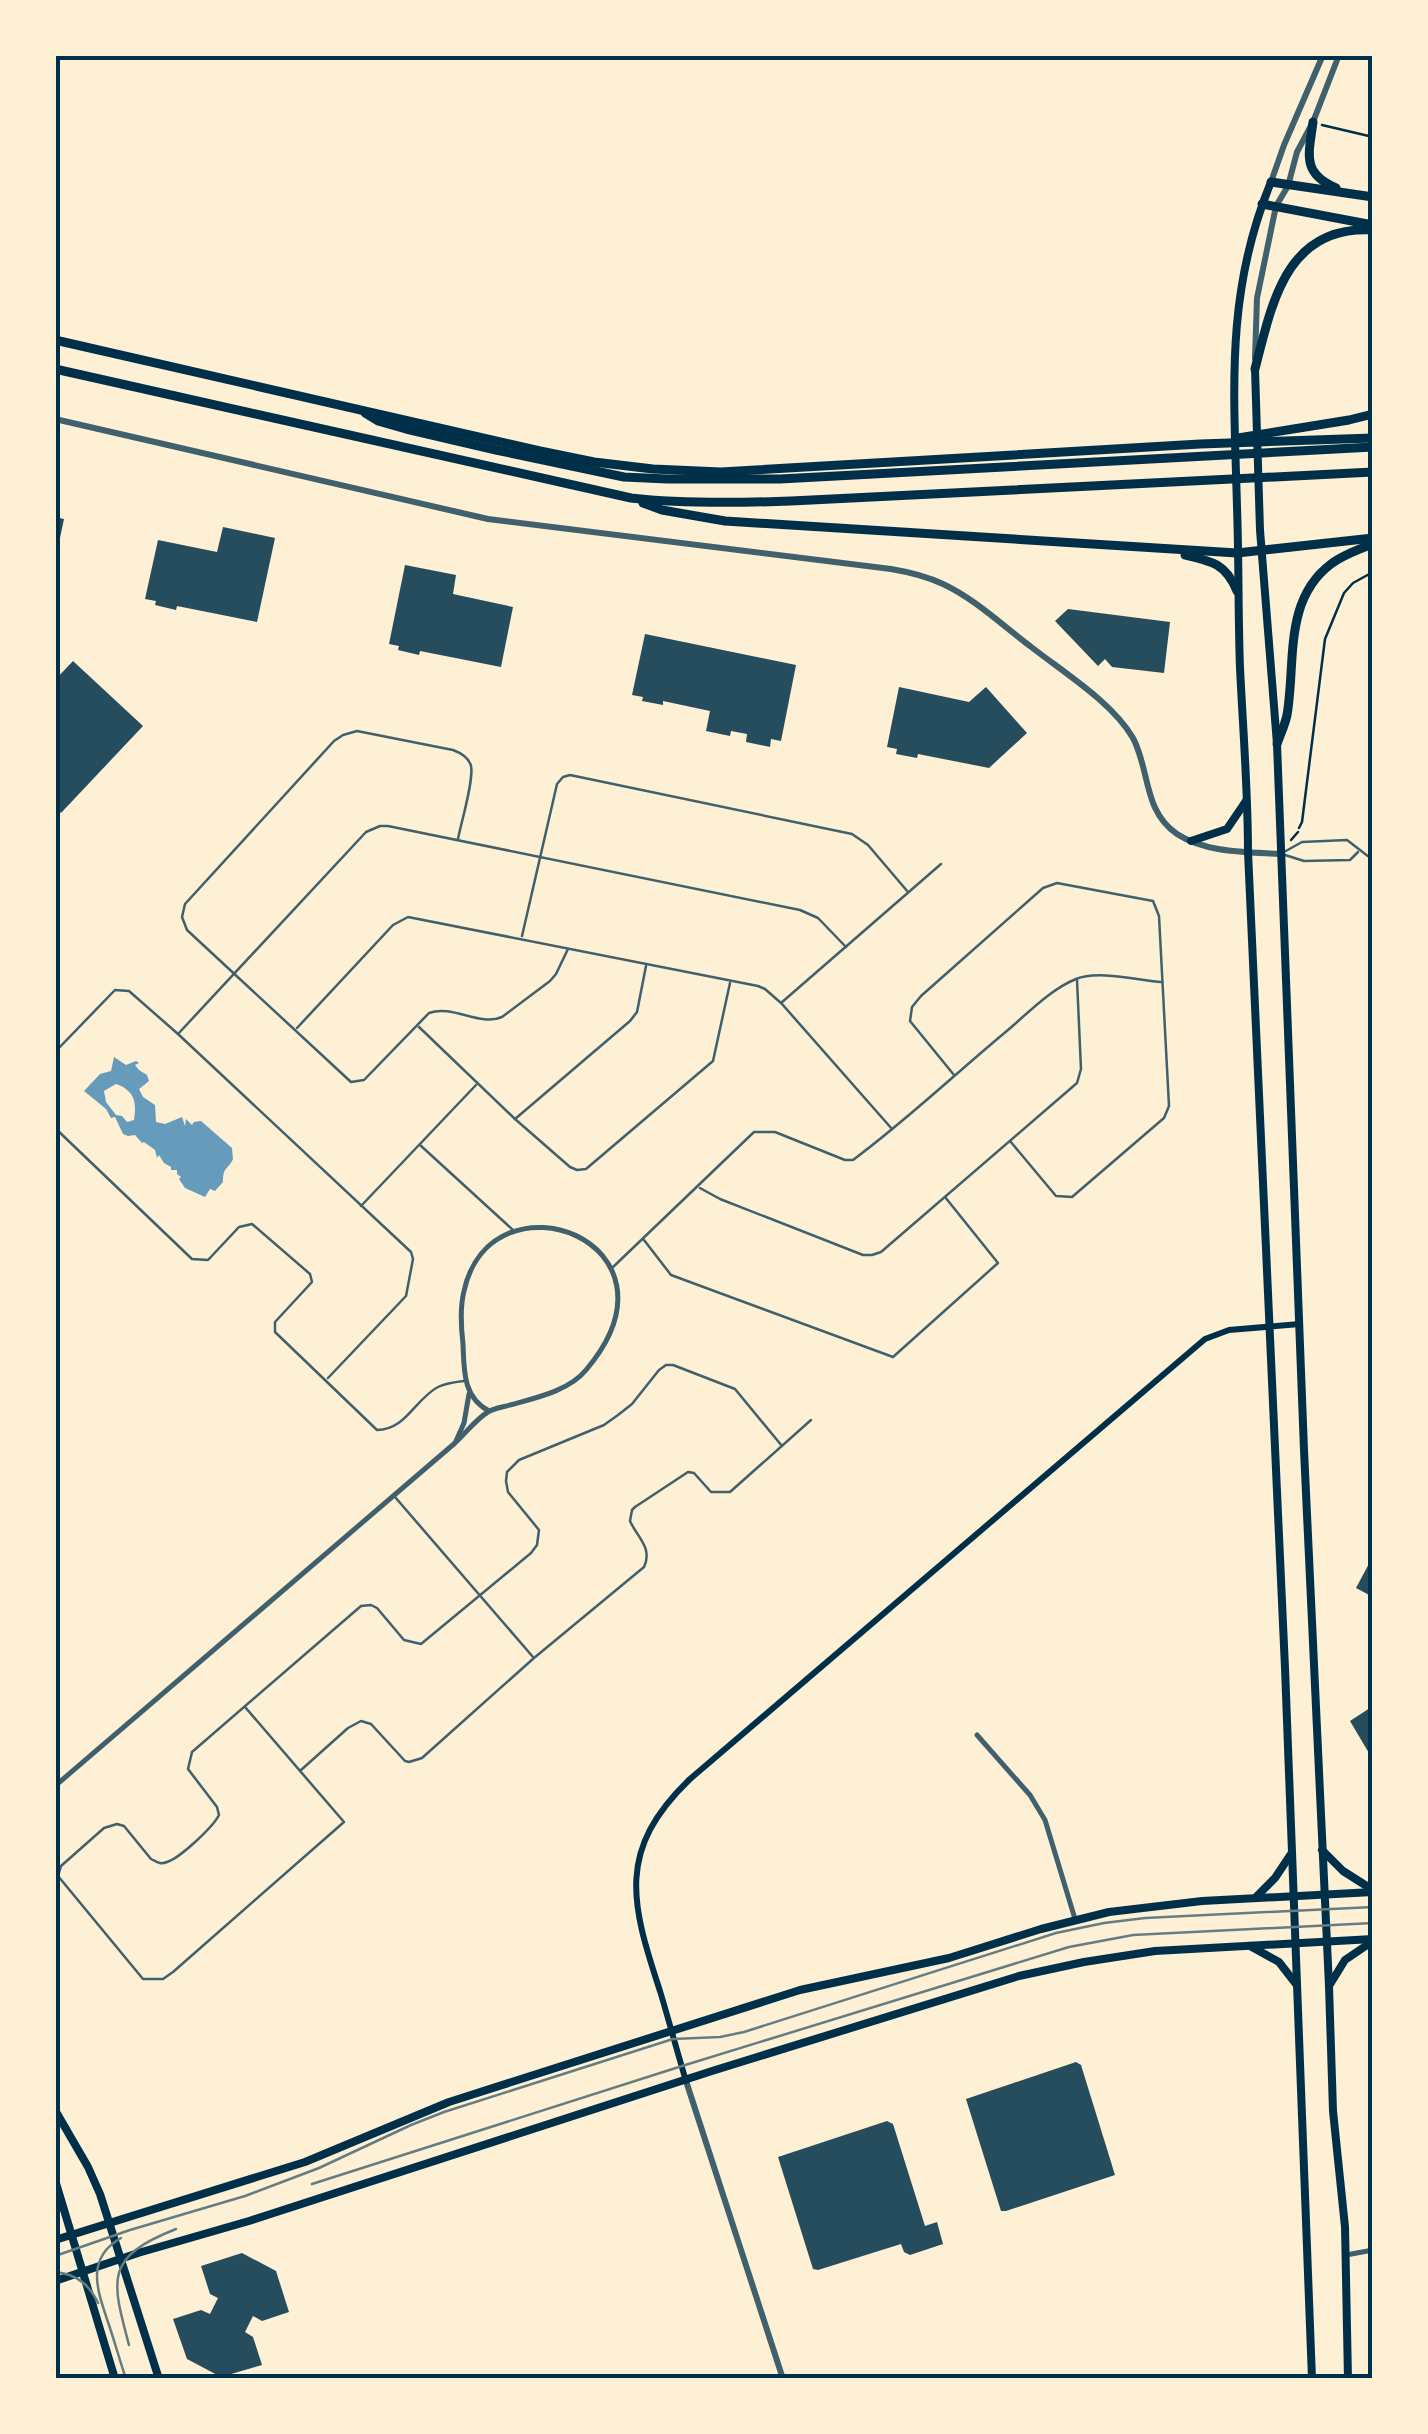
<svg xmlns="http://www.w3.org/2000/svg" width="1428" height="2434" font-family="Manrope,sans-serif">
	<rect width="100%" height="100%" fill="#fdf0d5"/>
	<!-- water -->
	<path fill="#669bbc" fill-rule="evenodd" d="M114 1057 126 1065 136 1061 139 1063 135 1065 139 1070 147 1075 149 1081 139 1089 143 1097 155 1105 156 1122 165 1124 182 1117 185 1126 186 1119 192 1125 194 1122 201 1121 232 1148 233 1159C228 1170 223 1166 223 1182L215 1191 210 1189 205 1197 185 1188 179 1179 181 1177 177 1174V1170H171V1167L164 1163 159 1155 157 1158 155 1150 144 1142 142 1143 135 1135 128 1136 123 1134 115 1117 111 1118 106 1109 84 1091 100 1074 111 1071ZM116 1084C134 1090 137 1102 134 1120L127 1122 122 1116 116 1115 106 1102 104 1091Z"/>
	<!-- building -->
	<g fill="#264d5e">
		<path d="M55 517 64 519 57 552H55Z"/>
		<path d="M223 527 275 538 257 622 177 606 176 610 155 605 156 601 145 599 158 540 217 552Z"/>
		<path d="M405 565 456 575 453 594 513 607 501 667 420 651 419 655 398 650 399 646 389 644Z"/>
		<path d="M1068 609 1170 622 1164 673 1112 667 1105 659 1098 666 1055 621Z"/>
		<path d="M645 634 796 665 781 741 771 739 770 747 746 742 747 734 731 731 730 736 706 731 710 711 663 701V705L642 701 643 697 632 695Z"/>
		<path d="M73 661 143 726 61 813 55 807V680Z"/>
		<path d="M899 687 969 702 986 687 1027 733 989 768 918 754 917 758 896 754 897 749 887 747Z"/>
		<path d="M1373 1556V1597L1356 1588Z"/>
		<path d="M1373 1706V1760L1350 1721Z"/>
		<path d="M1076 2062 1081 2065 1115 2175 1006 2211H1001L966 2099Z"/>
		<path d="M887 2121 893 2124 925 2226 937 2222 943 2244 910 2255 904 2252 901 2244 818 2270 813 2269 778 2157Z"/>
		<path d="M242 2253 276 2271 289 2312 262 2321 253 2316 245 2332 253 2337 262 2365 221 2377 187 2359 173 2319 201 2310 210 2314 218 2298 210 2294 201 2266Z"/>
	</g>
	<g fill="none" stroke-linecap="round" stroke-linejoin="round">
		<!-- path -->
		<g stroke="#003049" stroke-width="2.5">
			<path d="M1322 125 1373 137"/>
			<path d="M1299 828 1302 822 1325 639 1344 593 1353 583 1373 572"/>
			<path d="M1291 840 1298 832"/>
		</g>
		<!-- service -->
		<g stroke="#3f606c" stroke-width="2.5">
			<path d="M458 839C461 823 474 780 471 766 469 757 461 753 453 750L357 731 343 735 334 741 185 904 182 917 187 930 351 1082 364 1080 429 1013C453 1004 479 1027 502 1017L550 981 556 974 568 949"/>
			<path d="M1284 852 1302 842 1347 840 1373 860"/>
			<path d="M1285 855 1304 861 1350 860 1358 852"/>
			<path d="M522 936 557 784 563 777 570 775 852 834 868 845 908 892"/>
			<path d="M782 1004 892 1129"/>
			<path d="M419 1027 515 1119 630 1021 637 1012 646 966"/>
			<path d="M297 1028 393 925 408 917 758 986 765 989 781 1003 941 864"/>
			<path d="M178 1034 366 832 380 826H388L800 910 818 918 846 947"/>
			<path d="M55 1052 115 990 129 991 178 1034 411 1252 413 1259 406 1296 328 1378"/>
			<path d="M954 1075 910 1021 912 1007 921 996 1043 888 1057 883 1153 901 1159 916 1169 1106 1164 1118 1072 1197 1056 1196 1010 1141"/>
			<path d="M515 1119 570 1167 577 1170 586 1169 713 1061 730 983"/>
			<path d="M55 1128 192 1259 208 1260 239 1227 252 1224 310 1274 312 1282 275 1322V1332L377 1430C406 1430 415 1399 438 1387 446 1383 455 1382 464 1381"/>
			<path d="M420 1145 513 1230"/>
			<path d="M700 1188 720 1199 863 1255H872L881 1252 1077 1083 1081 1069 1077 980"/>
			<path d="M361 1206 476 1085"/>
			<path d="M644 1240 671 1275 893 1357 998 1263 945 1197"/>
			<path d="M612 1268 754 1132H775L845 1160H853C907 1120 956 1073 1008 1030 1028 1013 1051 989 1076 979 1097 970 1138 980 1161 982"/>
			<path d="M395 1497 533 1657"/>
			<path d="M245 1707 344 1822 173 1972 163 1979H143L58 1876 61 1866 104 1828 117 1824 124 1826 151 1859C157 1862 160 1865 167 1862 180 1858 213 1827 219 1815L217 1807 188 1769 192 1752 361 1606 371 1605 377 1608 404 1640 421 1644 531 1553 537 1545 539 1530 508 1492 506 1481 507 1472 519 1460 604 1425 618 1415 632 1404 659 1370 666 1365H673L735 1389 782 1446"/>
			<path d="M301 1770 348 1728 361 1721 371 1724 405 1761 409 1762 422 1758 534 1658 644 1567C653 1548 637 1537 630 1521L632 1510 635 1507 688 1472 694 1473 711 1492H730L811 1420"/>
		</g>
		<!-- minor -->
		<g stroke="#3f606c" stroke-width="5">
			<path d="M456 1441 464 1423 469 1394"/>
			<path d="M977 1735 1030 1795 1045 1820 1075 1919"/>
			<path d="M55 1786 455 1443C465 1434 476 1419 488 1412 494 1408 504 1407 510 1405 535 1398 569 1391 586 1370 695 1241 491 1167 464 1291 460 1307 461 1327 463 1344 464 1371 463 1397 489 1411"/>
			<path d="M1346 2255 1373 2250"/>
		</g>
		<!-- tertiary -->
		<g stroke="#3f606c" stroke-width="6">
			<path d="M1271 182 1284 145 1323 55"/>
			<path d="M1255 358 1257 298 1276 206 1288 186 1297 152 1313 122 1339 55"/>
			<path d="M55 419 488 519 891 569C909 572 926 576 943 584 975 599 1002 625 1030 646 1063 672 1112 702 1133 738 1150 770 1143 811 1177 834 1206 853 1247 852 1281 854"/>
			<path d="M686 2081 783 2379"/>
		</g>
		<!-- secondary -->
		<path stroke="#003049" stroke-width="6" d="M686 2081C677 2051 669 2021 660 1991 631 1903 616 1850 690 1779L1205 1339 1229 1330 1300 1324"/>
		<!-- primary -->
		<g stroke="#003049" stroke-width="8">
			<path d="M1271 182C1225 293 1234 391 1237 507 1239 561 1238 614 1240 668 1243 730 1248 790 1248 852L1285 1668 1312 2379"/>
			<path d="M1255 369 1260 530 1277 744 1304 1450 1329 1986 1333 2111 1345 2227 1348 2379"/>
			<path d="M1191 841 1227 829 1246 801"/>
			<path d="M1322 1850 1343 1871 1373 1890"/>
			<path d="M1256 1897 1275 1878 1291 1854"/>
			<path d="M1250 1946 1279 1962 1296 1984"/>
			<path d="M1329 1986 1345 1960 1373 1941"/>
			<path d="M55 2110 88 2167 100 2194 159 2379"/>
			<path d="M55 2180 115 2379"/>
			<path d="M55 2240 305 2162 449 2102 800 1990 949 1958 1041 1929 1109 1912 1202 1901 1373 1892"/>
			<path d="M55 2281 138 2253 249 2221 712 2071 1019 1976 1084 1962 1155 1951 1373 1939"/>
		</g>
		<!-- motorway -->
		<g stroke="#003049" stroke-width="9">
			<path d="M1313 122C1309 154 1301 173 1336 188"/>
			<path d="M1271 182 1373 197"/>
			<path d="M1262 204 1373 225"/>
			<path d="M55 340 540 451 594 462 653 469 721 472 1200 444 1373 438"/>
			<path d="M55 369 631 498C684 504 738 503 791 501L1373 472"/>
			<path d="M1255 369C1272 303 1286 225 1373 230"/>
			<path d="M365 413 378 421 406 429 496 450 624 477 667 479H780L1373 447"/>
			<path d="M1238 438 1349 420 1373 414"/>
			<path d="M643 503 662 510 725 521 1237 553 1373 538"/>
			<path d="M1185 555C1212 561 1226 564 1237 591"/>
			<path d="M1277 744C1280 735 1285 725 1287 715 1296 663 1283 600 1331 564 1343 555 1359 549 1373 544"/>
		</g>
		<!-- tram -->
		<g stroke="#657d81" stroke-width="2.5">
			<path d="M312 2184 682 2066 1069 1947 1133 1935 1373 1923"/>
			<path d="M121 2238C84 2259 98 2292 109 2325 115 2343 120 2361 126 2379"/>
			<path d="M55 2256 130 2230 245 2196 319 2168 411 2125 444 2112 673 2039 720 2037 744 2032 1056 1933 1104 1923 1145 1918 1373 1907"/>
			<path d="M55 2272C76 2274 89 2284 98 2303"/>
			<path d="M129 2345C111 2278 105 2257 176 2229"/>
		</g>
	</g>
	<!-- border -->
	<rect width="1428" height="2434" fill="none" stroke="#fdf0d5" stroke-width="115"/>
	<rect x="58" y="58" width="1312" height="2318" fill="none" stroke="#003049" stroke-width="4"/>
</svg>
